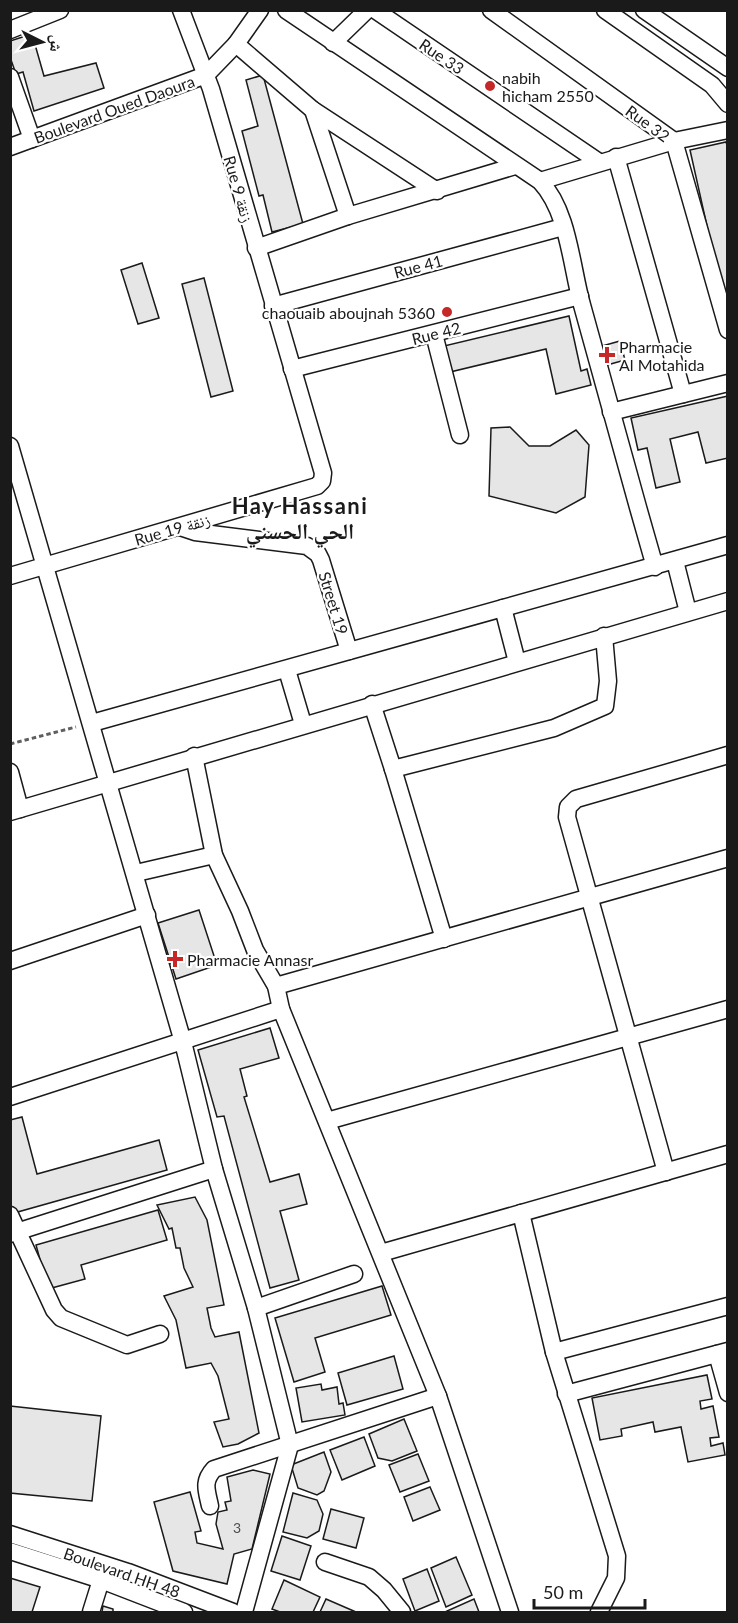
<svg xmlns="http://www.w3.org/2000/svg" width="738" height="1623" font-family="Lato,'Noto Naskh Arabic',sans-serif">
	<rect width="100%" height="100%" fill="#fff"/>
	<!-- building -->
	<g fill="#e6e6e6" stroke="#1a1a1a" stroke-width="1.5">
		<path d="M32 34 44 76 96 63 104 88 34 111 23 72 16 74 10 57V41Z"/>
		<path d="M263 75 303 224 272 232 263 195 259 196 242 131 258 126 246 80Z"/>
		<path d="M726 142 728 148V320L690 150Z"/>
		<path d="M142 263 159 318 138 324 121 270Z"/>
		<path d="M204 278 233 391 211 397 182 284Z"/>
		<path d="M569 316 581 371 587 369 591 385 556 394 546 349 450 372 444 346Z"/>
		<path d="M620 341 625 360 607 365 602 346Z"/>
		<path d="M728 396V458L706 463 698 432 670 439 680 482 656 488 647 448 638 450 631 418Z"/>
		<path d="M510 427 529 446H550L576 430 589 445 585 497 556 513 489 496 491 428Z"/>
		<path d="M199 910 217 965 176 979 158 923Z"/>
		<path d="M270 1028 279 1058 240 1069 247 1096 244 1097 270 1182 299 1174 307 1204 280 1211 299 1280 270 1288 224 1116 217 1117 198 1050Z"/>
		<path d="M22 1117 37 1174 159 1140 167 1170 14 1213 10 1202V1120Z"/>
		<path d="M195 1197 207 1220 224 1305 207 1308 211 1328 215 1337 239 1332 259 1433 238 1444 223 1447 214 1422 229 1419 218 1376 211 1363 186 1368 176 1320 164 1296 193 1287 184 1268 180 1248H176L172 1228 169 1229 157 1205Z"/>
		<path d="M158 1210 167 1240 81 1265 85 1279 48 1289 36 1245Z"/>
		<path d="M382 1286 391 1315 315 1338 325 1372 294 1382 275 1318Z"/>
		<path d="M394 1356 403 1389 347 1405 338 1373Z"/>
		<path d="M707 1375 712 1399 700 1401 701 1409 713 1406 719 1437 710 1438 711 1446 723 1443 725 1455 688 1462 681 1427 655 1432 653 1422 621 1429 622 1436 600 1440 592 1398Z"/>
		<path d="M321 1384 322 1390 337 1387 339 1404 343 1403 345 1415 302 1422 296 1388Z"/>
		<path d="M10 1406 101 1416 92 1501 10 1493Z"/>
		<path d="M404 1419 417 1451 392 1461 378 1458 369 1434Z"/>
		<path d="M364 1437 375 1466 342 1480 330 1450Z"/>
		<path d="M324 1452 331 1472 324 1491 317 1495 298 1488 291 1465Z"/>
		<path d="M418 1454 429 1481 400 1492 389 1465Z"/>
		<path d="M253 1470 270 1474 252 1549 234 1554 227 1584 173 1571 154 1502 190 1492 201 1531 195 1532 197 1543 223 1549 216 1524 218 1512 227 1510 225 1502 231 1501 227 1477Z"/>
		<path d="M430 1487 440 1510 413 1521 404 1497Z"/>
		<path d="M293 1493 317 1500 323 1514 319 1531 307 1538 283 1532Z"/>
		<path d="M331 1509 364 1518 356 1548 323 1539Z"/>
		<path d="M282 1536 311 1546 300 1580 271 1571Z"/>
		<path d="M456 1557 472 1595 446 1607 431 1568Z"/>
		<path d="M427 1569 439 1601 415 1611 403 1579Z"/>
		<path d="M10 1578 40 1587 32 1612H10Z"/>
		<path d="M284 1580 320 1597 313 1612H280L272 1609Z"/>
		<path d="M326 1599 356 1612H320Z"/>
		<path d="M474 1599 479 1612H448L447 1611Z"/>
		<path d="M103 1606 113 1609V1612H102Z"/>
	</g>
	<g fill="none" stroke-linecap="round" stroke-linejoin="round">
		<!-- minor casing -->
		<g stroke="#1a1a1a" stroke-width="19">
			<g id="minor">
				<path d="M286 10 540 181C569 212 571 266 582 305 606 393 630 480 655 567"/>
				<path d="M375 10 599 162"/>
				<path d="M491 10 674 141 728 330"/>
				<path d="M605 10 712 85 728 104"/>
				<path d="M644 10 728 68"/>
				<path d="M10 30 60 10"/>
				<path d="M333 43 367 10"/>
				<path d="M236 44 313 110 437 191"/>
				<path d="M10 77 32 139"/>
				<path d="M313 110 348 216"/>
				<path d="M10 147 206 75 236 44 260 10"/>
				<path d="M616 157 683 394"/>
				<path d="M540 181 674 141 728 130"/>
				<path d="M256 248 348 216 515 166"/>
				<path d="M273 306 563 227"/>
				<path d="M434 334 460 435"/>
				<path d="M292 369 580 296"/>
				<path d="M611 412 728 383"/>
				<path d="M10 446 183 1042 214 1169 256 1308 290 1445 244 1612"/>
				<path d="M180 527 195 532 307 546 318 554 321 560 349 651"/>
				<path d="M675 561 688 612"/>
				<path d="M10 576 317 486 322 481 323 473 211 89 181 10"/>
				<path d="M503 608 517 662"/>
				<path d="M287 670 303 724"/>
				<path d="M372 704 393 769 554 728 605 706 608 681 604 636"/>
				<path d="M92 723 728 545"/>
				<path d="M194 756 214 855 240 911 255 950 276 986 281 1009 438 1396 510 1612"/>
				<path d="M393 769 444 939"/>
				<path d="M10 772 20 809"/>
				<path d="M10 812 728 601"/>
				<path d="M136 873 214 855"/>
				<path d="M10 961 147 915"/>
				<path d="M276 986 728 858"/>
				<path d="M10 1097 281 1009"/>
				<path d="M327 1121 728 1009"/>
				<path d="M666 1172 567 817 568 807 576 799 728 755"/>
				<path d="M521 1213 554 1352 617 1556 616 1578 599 1612"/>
				<path d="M10 1215 54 1310 61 1318 127 1345 160 1334"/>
				<path d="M10 1234 214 1169"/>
				<path d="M381 1253 728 1154"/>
				<path d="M256 1308 354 1274"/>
				<path d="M554 1352 728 1306"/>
				<path d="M717 1354 728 1393"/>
				<path d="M566 1394 728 1351"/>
				<path d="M210 1506C207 1491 202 1482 214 1469L438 1396"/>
				<path d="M10 1534 128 1572 233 1612"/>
				<path d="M10 1551 101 1580 184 1612"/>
				<path d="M325 1562 369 1577 384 1590 402 1612"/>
				<path d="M91 1612 101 1580"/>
			</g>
		</g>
		<!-- path -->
		<path stroke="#5f5f5f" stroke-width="3" stroke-dasharray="4.5 3" stroke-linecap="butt" d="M10 744 76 727"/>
		<!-- minor -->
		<use href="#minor" stroke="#fff" stroke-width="16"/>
	</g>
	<!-- markers -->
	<g fill="#c62828" stroke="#fff" stroke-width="2">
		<circle cx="490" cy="86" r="6"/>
		<circle cx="447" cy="312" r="6"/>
		<path d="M604 346h6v6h6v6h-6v6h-6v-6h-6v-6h6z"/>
		<path d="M172 950h6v6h6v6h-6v6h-6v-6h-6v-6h6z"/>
	</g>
	<g text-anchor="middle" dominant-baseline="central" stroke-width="4.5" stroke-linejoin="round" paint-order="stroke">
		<!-- number labels -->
		<g font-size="14" fill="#4d4d4d">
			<text x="237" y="1527">3</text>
		</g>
		<!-- street labels -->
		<g font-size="16" fill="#1a1a1a" stroke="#fff">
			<text transform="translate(442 56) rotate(34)">Rue 33</text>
			<text transform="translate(114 109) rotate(-20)">Boulevard Oued Daoura</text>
			<text transform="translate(648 123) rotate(36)">Rue 32</text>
			<text transform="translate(239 189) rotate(74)">Rue 9 زنقة</text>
			<text transform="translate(418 266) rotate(-15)">Rue 41</text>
			<text transform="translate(436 333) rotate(-14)">Rue 42</text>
			<text transform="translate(172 529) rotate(-16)">Rue 19 زنقة</text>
			<text transform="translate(334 603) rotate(73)">Street 19</text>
			<text transform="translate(122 1572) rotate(19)">Boulevard HH 48</text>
		</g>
		<!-- poi labels -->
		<g font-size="16" fill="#1a1a1a" stroke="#fff" text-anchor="start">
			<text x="502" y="77">nabih<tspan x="502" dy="18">hicham 2550</tspan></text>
			<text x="435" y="312" text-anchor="end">chaouaib aboujnah 5360</text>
			<text x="619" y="346">Pharmacie<tspan x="619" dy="18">Al Motahida</tspan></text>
			<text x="187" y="959">Pharmacie Annasr</text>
		</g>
		<!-- district labels -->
		<g font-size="22" font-weight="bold" letter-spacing="1.5" fill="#1a1a1a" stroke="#fff">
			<text x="300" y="505">Hay Hassani<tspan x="300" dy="25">الحي الحسني</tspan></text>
		</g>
	</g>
	<!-- border -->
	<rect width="738" height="1623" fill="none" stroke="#1a1a1a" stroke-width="24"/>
	<!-- north arrow -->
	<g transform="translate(42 42) rotate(96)" stroke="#ffffff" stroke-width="4.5" paint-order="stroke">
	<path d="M0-4.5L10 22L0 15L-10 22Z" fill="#1a1a1a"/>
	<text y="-9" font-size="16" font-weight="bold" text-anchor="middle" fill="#1a1a1a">ش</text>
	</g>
	<!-- scale -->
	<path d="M534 1599v9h111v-9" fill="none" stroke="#1a1a1a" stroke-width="3"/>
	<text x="543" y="1599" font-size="18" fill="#1a1a1a" stroke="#ffffff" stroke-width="4.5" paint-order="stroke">50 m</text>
</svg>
